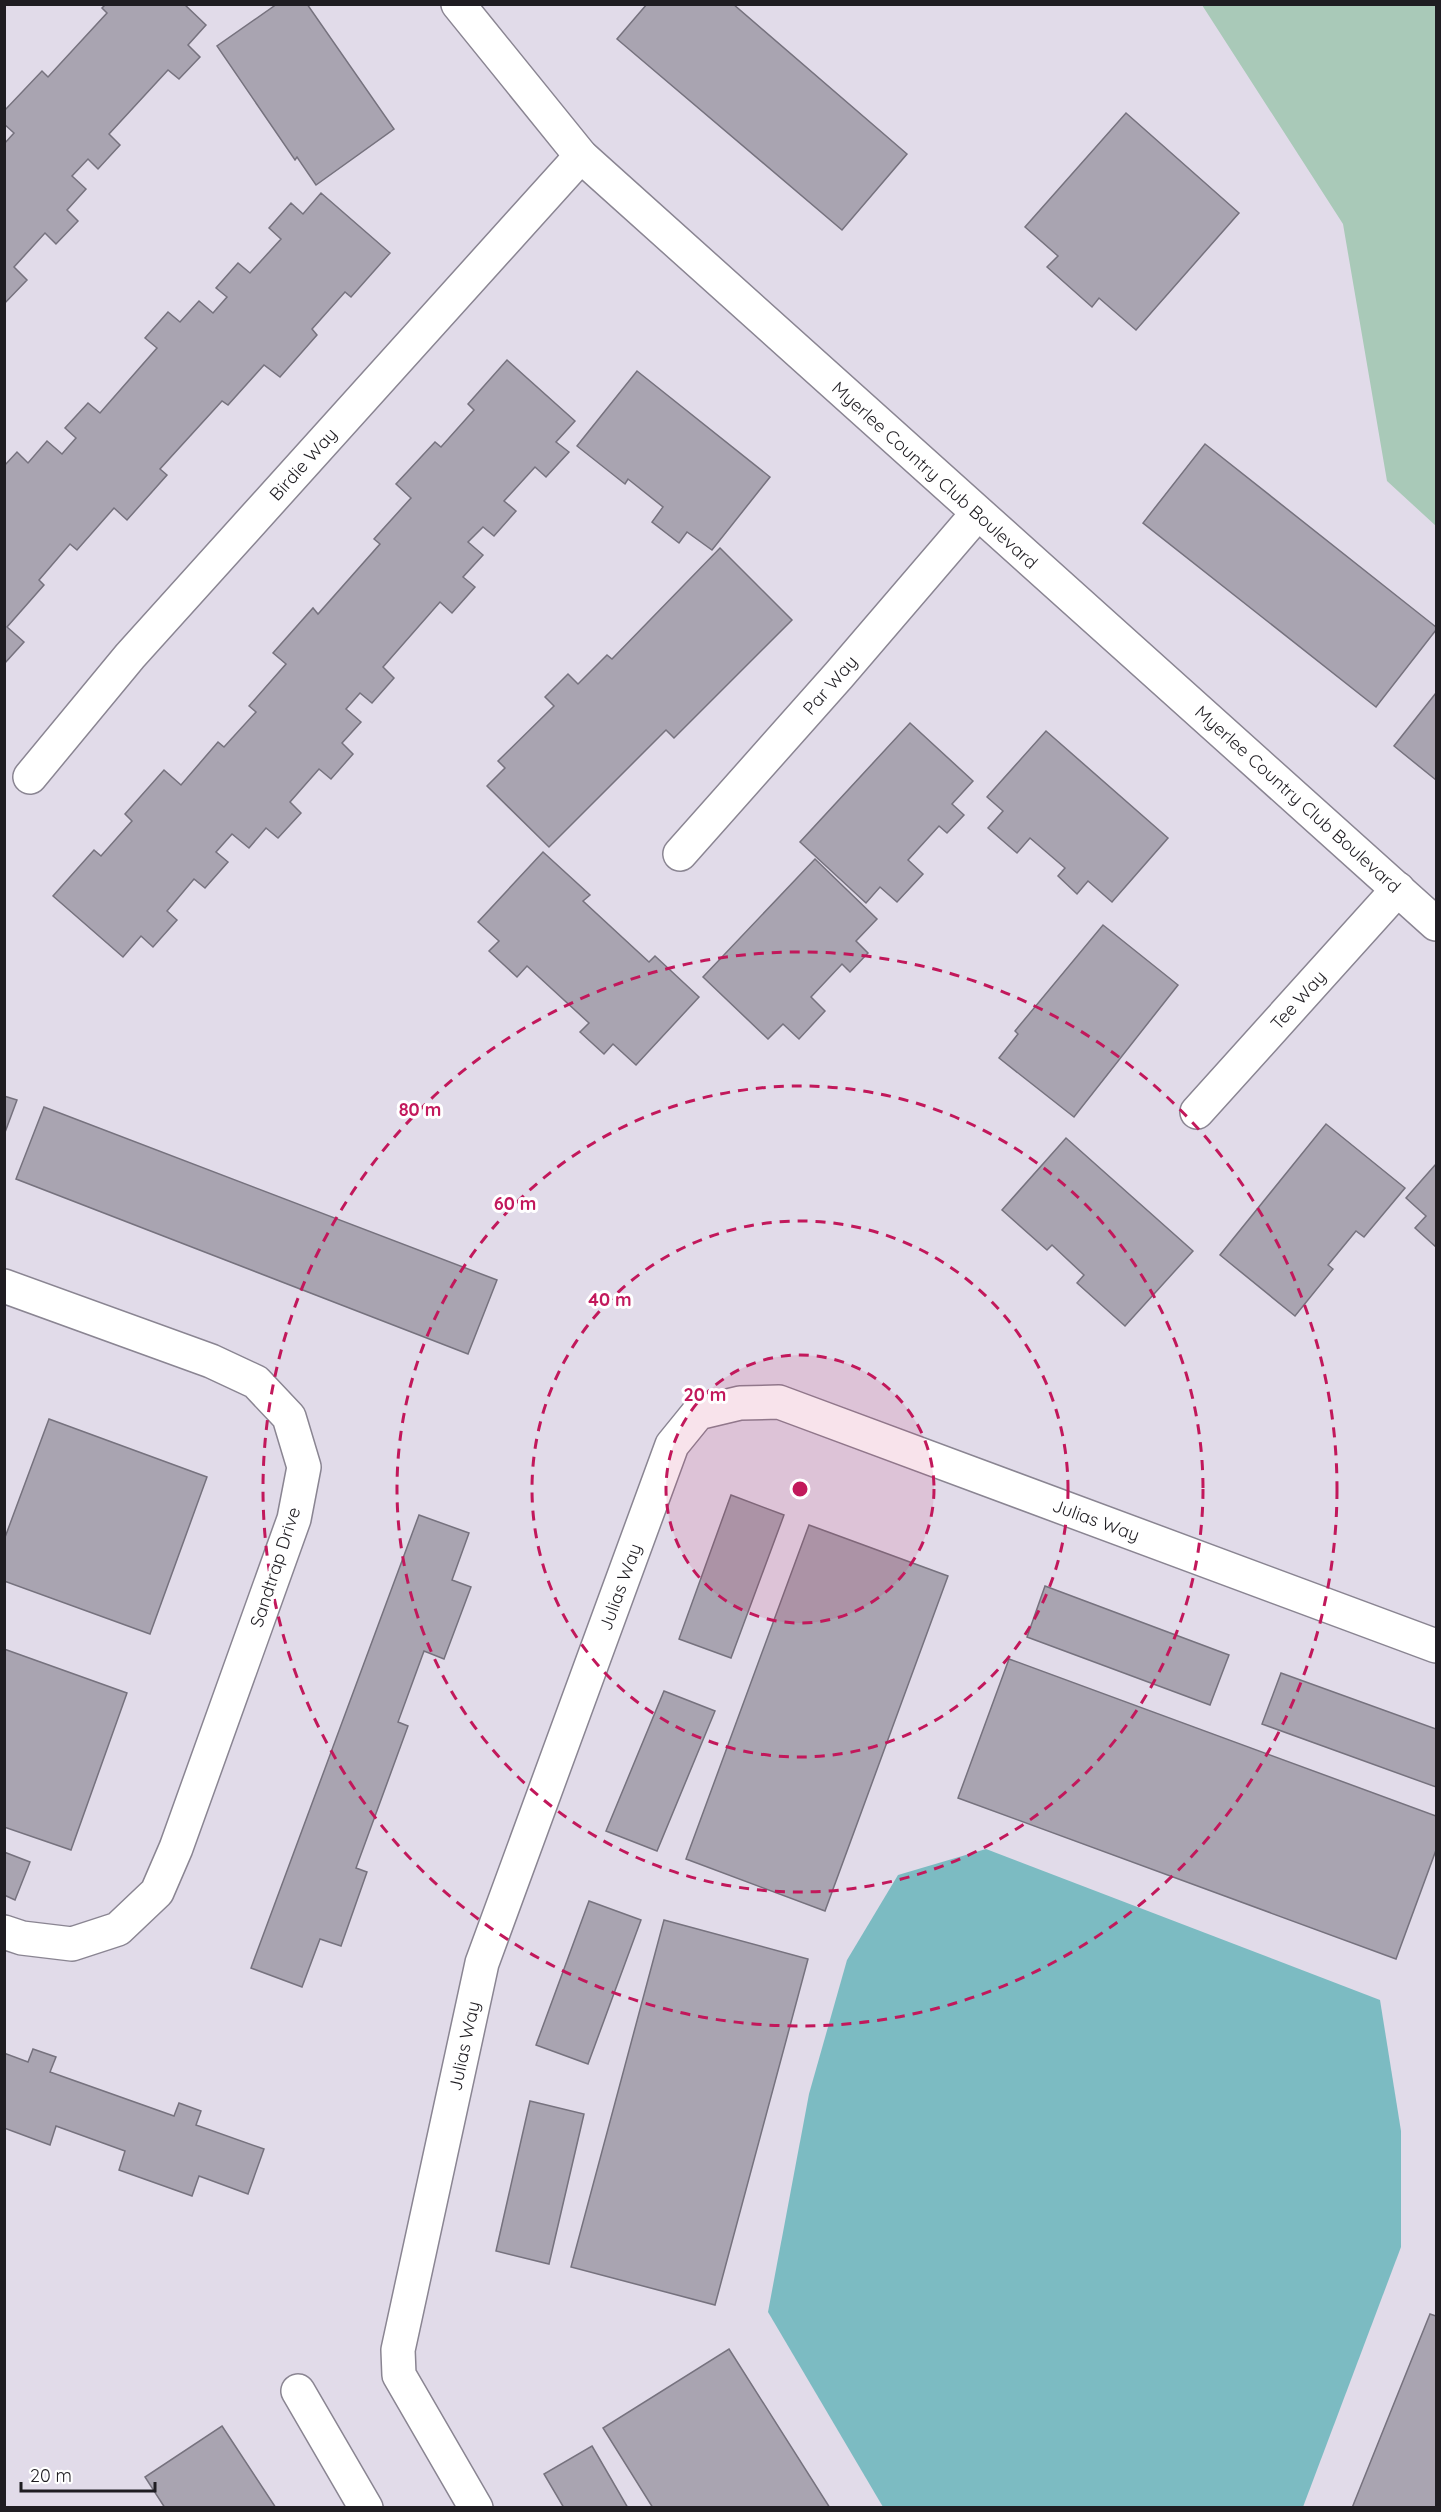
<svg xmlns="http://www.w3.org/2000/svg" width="1441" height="2512" font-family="Quicksand,sans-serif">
	<rect width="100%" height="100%" fill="#e1dbe9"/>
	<!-- green -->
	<path fill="#a9c9b8" d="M1202 5H1436V526L1387 481 1343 224Z"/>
	<!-- water -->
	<path fill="#7cbbc2" d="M986 1849 1380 2000 1401 2131V2247L1303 2507H883L768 2312 809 2094 847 1960 898 1875Z"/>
	<!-- building -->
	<g fill="#a9a4b1" stroke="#76727e" stroke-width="1.5">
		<path d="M106 4H184L206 25 188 45 200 57 179 79 168 70 109 134 120 145 98 169 88 159 72 176 86 189 67 210 78 221 56 244 45 233 14 267 27 280 4 304V144L14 133 4 124V111L42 71 48 77 107 13 102 8Z"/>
		<path d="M277 4H307L394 129 316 185 297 157 295 160 217 46Z"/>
		<path d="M647 4H733L907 154 842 230 617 39Z"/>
		<path d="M1126 113 1239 213 1136 330 1099 298 1092 307 1047 267 1058 256 1025 227Z"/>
		<path d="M321 193 390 253 351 297 345 292 312 329 317 335 280 377 264 365 228 405 222 401 160 469 167 475 127 520 114 508 77 550 70 544 39 580 44 585 7 627 24 642 4 664V466L17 452 28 463 47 441 62 454 76 438 65 428 88 403 100 413 157 348 145 338 168 312 180 322 199 301 213 313 227 297 216 288 238 263 250 273 281 239 269 228 291 203 303 214Z"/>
		<path d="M507 360 575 421 556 442 569 452 546 477 535 467 504 501 516 511 494 536 483 527 468 542 483 555 463 577 475 587 452 613 440 602 383 667 394 678 372 703 360 693 346 709 361 722 342 743 353 754 331 779 319 769 290 802 301 813 278 838 266 828 249 848 232 834 216 852 228 862 205 888 194 879 167 911 177 920 153 947 141 936 123 957 53 896 94 850 101 856 132 821 125 814 164 770 181 785 218 742 224 747 256 712 249 706 286 664 273 653 313 608 318 614 380 544 374 539 411 498 396 484 435 442 441 447 474 410 468 404Z"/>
		<path d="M637 371 770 477 712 550 687 532 679 543 652 522 663 507 628 479 625 484 577 446Z"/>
		<path d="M1205 444 1436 627V630L1376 707 1143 523Z"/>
		<path d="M720 548 792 620 674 738 666 730 549 847 487 786 505 768 498 761 554 706 545 697 568 674 578 684 607 655 612 659Z"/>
		<path d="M1436 693V780L1394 746Z"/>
		<path d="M910 723 973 781 952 804 964 815 947 833 939 826 908 860 923 874 897 902 880 887 866 903 800 842Z"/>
		<path d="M1046 731 1168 838 1112 902 1088 881 1077 894 1058 876 1065 868 1030 838 1017 853 988 828 1003 811 987 797Z"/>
		<path d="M543 852 590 895 583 901 649 962 655 956 699 997 636 1065 613 1044 604 1054 580 1032 589 1023 527 966 517 977 489 951 499 941 478 922Z"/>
		<path d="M815 859 877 919 856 941 868 953 850 972 842 964 811 997 825 1011 799 1039 783 1024 768 1039 703 977Z"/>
		<path d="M1103 925 1178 985 1074 1117 999 1058 1018 1034 1015 1031Z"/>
		<path d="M4 1096 17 1100 4 1135Z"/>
		<path d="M44 1107 497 1280 468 1354 16 1179Z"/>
		<path d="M1326 1124 1405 1188 1364 1237 1356 1231 1328 1265 1333 1269 1295 1316 1220 1255Z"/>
		<path d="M1066 1138 1193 1251 1125 1326 1077 1283 1084 1275 1052 1245 1047 1250 1002 1210Z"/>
		<path d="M1436 1164V1247L1415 1228 1426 1216 1406 1198Z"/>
		<path d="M49 1419 207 1477 150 1634 4 1581V1540Z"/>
		<path d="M731 1495 784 1515 731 1658 679 1639Z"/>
		<path d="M419 1515 469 1533 452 1580 471 1587 444 1659 424 1651 398 1722 408 1726 356 1868 367 1872 341 1946 320 1939 302 1987 251 1968Z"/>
		<path d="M809 1525 948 1576 825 1911 686 1859Z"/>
		<path d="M1045 1586 1229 1655 1210 1705 1027 1637Z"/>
		<path d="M4 1649 127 1693 71 1850 4 1827Z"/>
		<path d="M1009 1659 1436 1816V1850L1396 1959 958 1798Z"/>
		<path d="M1281 1673 1436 1729V1787L1262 1724Z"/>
		<path d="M664 1691 715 1711 657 1851 606 1831Z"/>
		<path d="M4 1852 30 1862 15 1900 4 1895Z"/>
		<path d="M589 1901 641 1920 588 2064 536 2045Z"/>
		<path d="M664 1920 808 1959 715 2305 571 2267Z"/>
		<path d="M33 2049 56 2057 50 2072 174 2116 179 2103 201 2111 196 2125 264 2149 248 2194 199 2176 192 2196 119 2170 125 2151 56 2126 50 2145 4 2128V2053L28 2062Z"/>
		<path d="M530 2101 584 2114 549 2264 496 2251Z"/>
		<path d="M1430 2314 1436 2316V2508H1352Z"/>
		<path d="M729 2349 830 2508H653L603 2428Z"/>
		<path d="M222 2426 276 2508H165L145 2477Z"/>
		<path d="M592 2446 628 2508H564L544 2474Z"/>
	</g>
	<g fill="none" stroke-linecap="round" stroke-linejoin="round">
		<!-- minor casing -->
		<g stroke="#8a8592" stroke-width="36">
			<g id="minor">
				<path d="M458 4 581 156 1436 924"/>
				<path d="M30 777 130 656 581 156"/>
				<path d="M680 854 839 675 977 514"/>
				<path d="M1197 1112 1398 889"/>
				<path d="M4 1286 211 1361 256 1382 289 1417 304 1467 294 1519 176 1848 157 1892 118 1929 72 1944 22 1938 4 1932"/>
				<path d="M298 2391 366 2508"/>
				<path d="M476 2508 399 2375 398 2350 482 1963 672 1445 698 1413 740 1403 779 1402 1436 1646"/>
			</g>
		</g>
		<!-- minor -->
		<use href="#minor" stroke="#fff" stroke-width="33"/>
	</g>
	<!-- distance rings -->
	<circle cx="800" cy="1489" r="134" fill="#c2185b" fill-opacity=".12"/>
	<g fill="none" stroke="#c2185b" stroke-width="3" stroke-dasharray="10 8">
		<circle cx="800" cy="1489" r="134"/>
		<circle cx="800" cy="1489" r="268"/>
		<circle cx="800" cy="1489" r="403"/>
		<circle cx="800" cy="1489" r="537"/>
	</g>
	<g text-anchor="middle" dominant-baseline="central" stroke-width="6" stroke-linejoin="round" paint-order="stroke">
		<!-- street labels -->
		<g font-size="18" fill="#1f1d22" stroke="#fff">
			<text transform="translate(303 464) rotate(-48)">Birdie Way</text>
			<text transform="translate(935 475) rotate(42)">Myerlee Country Club Boulevard</text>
			<text transform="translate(830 685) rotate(-49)">Par Way</text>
			<text transform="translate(1298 799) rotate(42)">Myerlee Country Club Boulevard</text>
			<text transform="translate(1298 1000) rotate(-48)">Tee Way</text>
			<text transform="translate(1096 1520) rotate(20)">Julias Way</text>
			<text transform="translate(275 1567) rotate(-72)">Sandtrap Drive</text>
			<text transform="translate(620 1587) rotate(-70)">Julias Way</text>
			<text transform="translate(464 2046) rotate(-78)">Julias Way</text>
		</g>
	</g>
	<circle cx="800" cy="1489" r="9" fill="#c2185b" stroke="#fff" stroke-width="3"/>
	<g font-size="18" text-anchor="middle" font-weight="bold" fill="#c2185b" stroke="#fff" stroke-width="6" stroke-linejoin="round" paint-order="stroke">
		<text x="420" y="1116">80 m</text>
		<text x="515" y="1210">60 m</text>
		<text x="610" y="1306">40 m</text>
		<text x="705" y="1401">20 m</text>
	</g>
	<!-- border -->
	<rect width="1441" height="2512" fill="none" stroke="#1f1d22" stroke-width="12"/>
	<!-- scale -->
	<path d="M21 2482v9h134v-9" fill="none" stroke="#1f1d22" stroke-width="3"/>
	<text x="30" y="2482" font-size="18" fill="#1f1d22" stroke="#ffffff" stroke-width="4.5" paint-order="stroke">20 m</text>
</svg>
